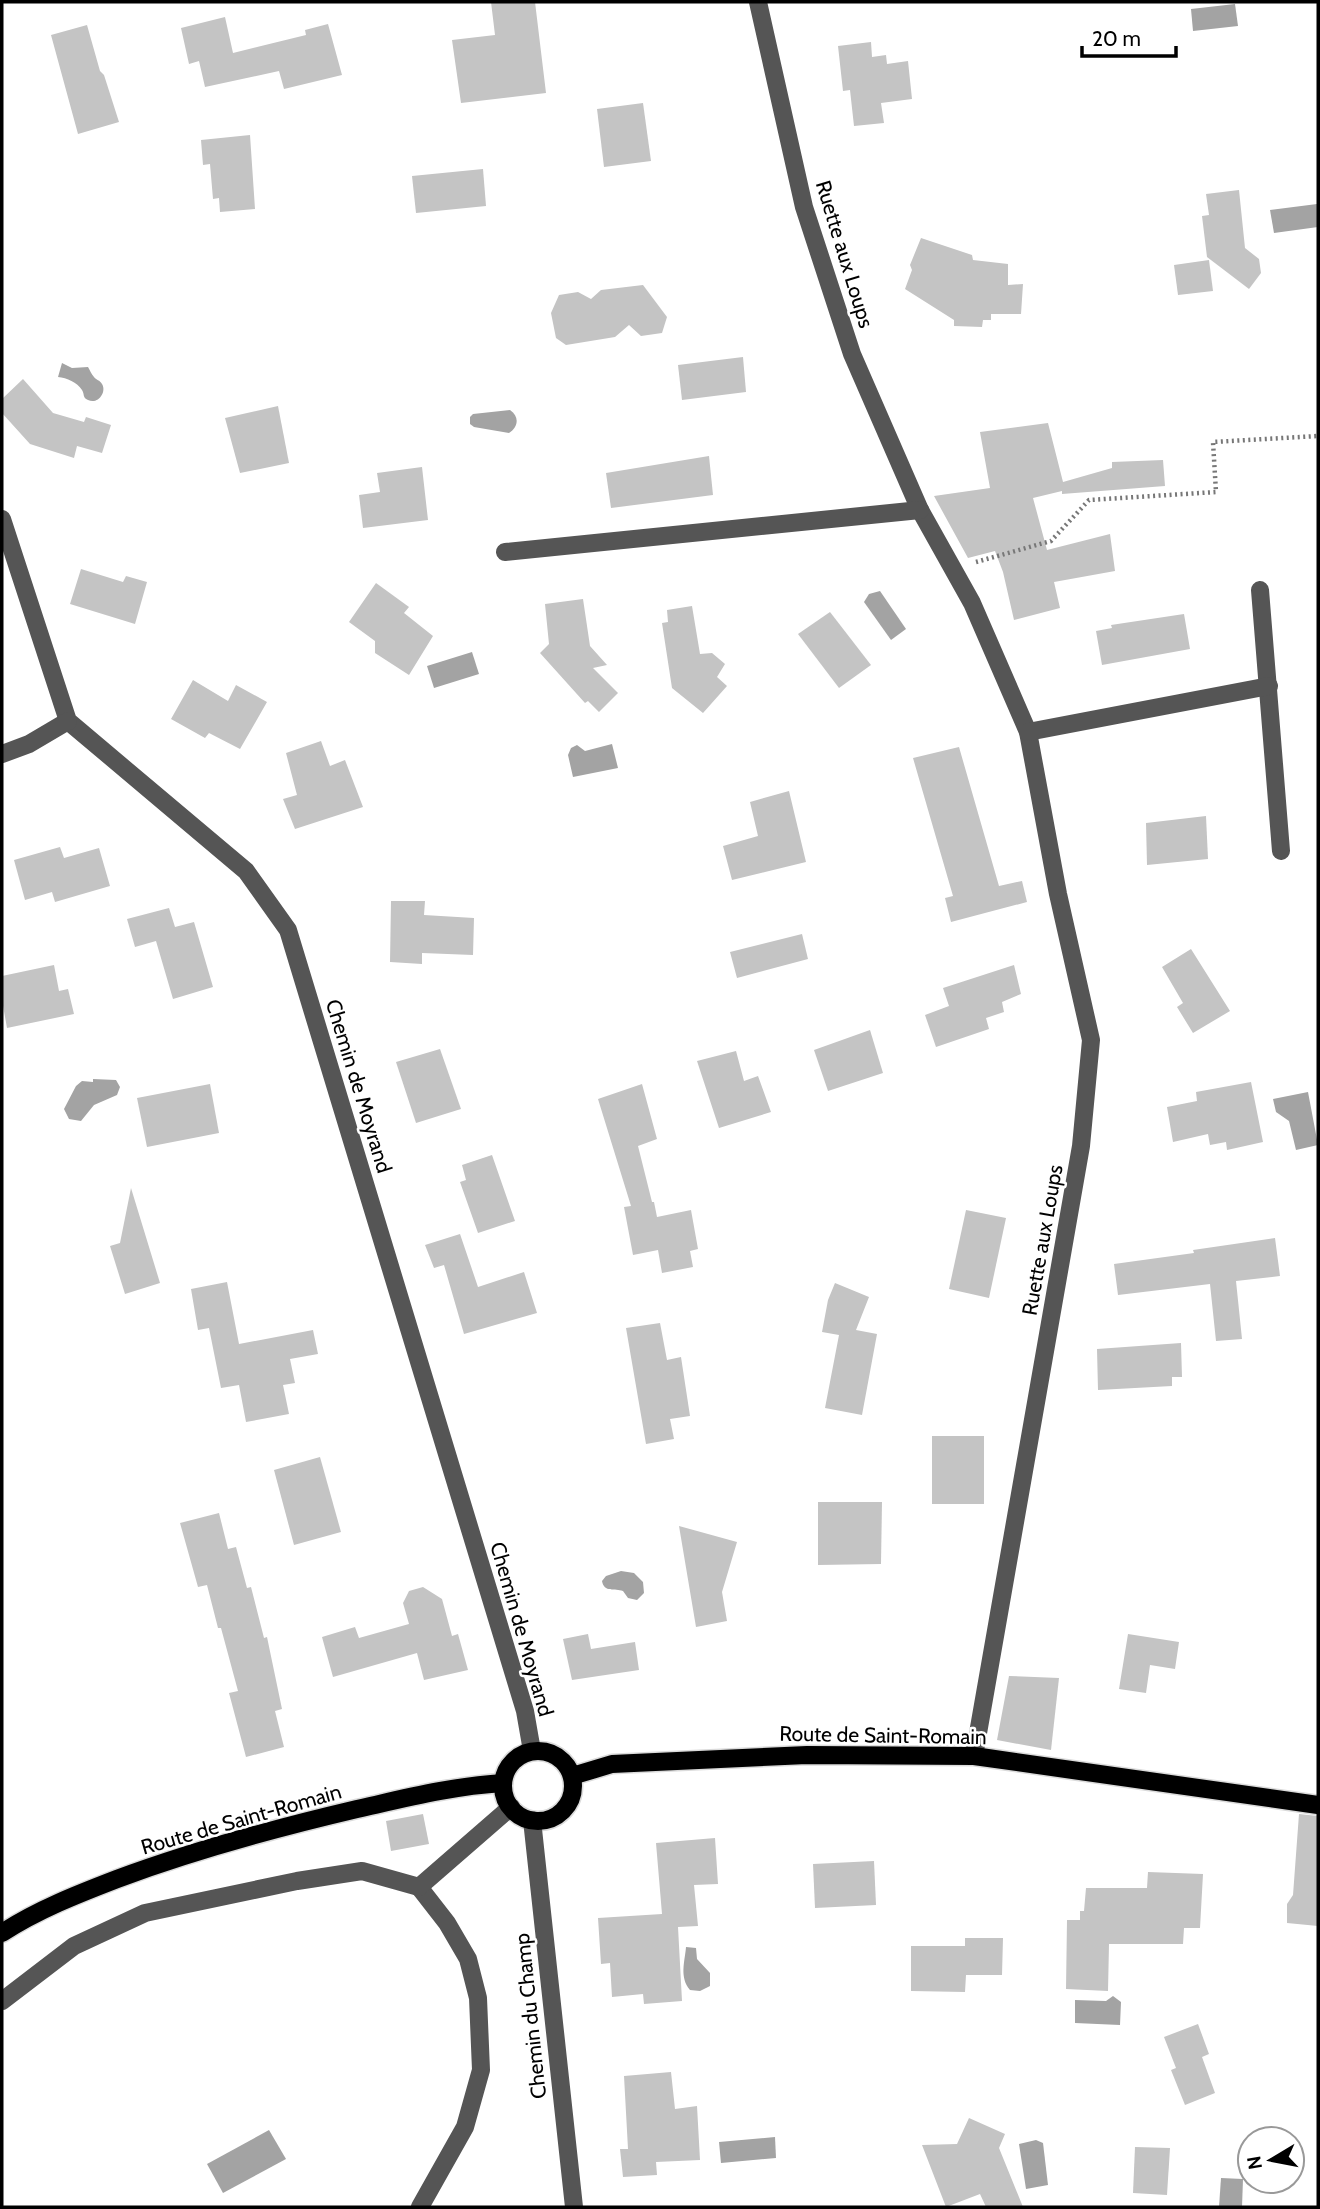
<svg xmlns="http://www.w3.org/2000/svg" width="1320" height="2209" font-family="Cabin,sans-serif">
	<rect width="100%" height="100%" fill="#fff"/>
	<!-- water -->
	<g fill="#a3a3a3">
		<path d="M1235 4 1238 26 1193 31 1191 9Z"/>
		<path d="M1317 204 1318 227 1274 233 1270 210Z"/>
		<path d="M62 363 72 368 88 367C90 370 91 374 94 377 96 380 100 380 102 384 107 392 98 405 88 400 82 397 85 395 82 390 77 382 67 378 58 377Z"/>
		<path d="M510 410C520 417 518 427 509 433L474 427 470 424V417L473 414Z"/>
		<path d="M880 591 906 629 891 640 864 602 869 594Z"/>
		<path d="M472 652 479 674 434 688 427 666Z"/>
		<path d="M612 744 618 768 573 777 568 755 571 748 577 745 585 751Z"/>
		<path d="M93 1079 116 1080 120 1087 117 1095 94 1105 81 1121 69 1119 64 1109 76 1086 82 1081 93 1082Z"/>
		<path d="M1308 1092 1318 1145 1296 1150 1289 1121 1276 1112 1273 1099Z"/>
		<path d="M621 1571 634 1573 643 1582 644 1593 637 1600 628 1598 623 1591C615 1588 604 1593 602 1581L606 1576Z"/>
		<path d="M686 1947 696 1948 697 1959 710 1973V1986L700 1991 690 1990C679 1977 685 1961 686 1947Z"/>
		<path d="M1113 1996 1121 2002 1120 2025 1075 2023V2000L1106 2001Z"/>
		<path d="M269 2130 286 2159 223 2193 207 2164Z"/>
		<path d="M775 2137 776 2158 721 2163 719 2142Z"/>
		<path d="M1036 2140 1043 2143 1048 2185 1026 2189 1019 2144Z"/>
		<path d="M1221 2178 1243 2179 1242 2207H1219Z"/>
	</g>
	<!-- building -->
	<g fill="#c4c4c4">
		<path d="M491 2H535L546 93 461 103 452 40 495 35Z"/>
		<path d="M225 17 233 53 306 35 305 30 328 24 342 75 284 89 279 71 205 87 199 61 189 64 181 28Z"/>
		<path d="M87 25 100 71 104 75 119 122 78 134 51 35Z"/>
		<path d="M871 42 872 57 886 55 887 64 908 61 912 99 881 103 884 123 854 126 850 90 843 91 838 46Z"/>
		<path d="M643 103 651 161 604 167 597 109Z"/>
		<path d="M250 135 255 209 220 212 219 198 213 199 210 164 203 165 201 140Z"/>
		<path d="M483 169 486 206 416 213 412 176Z"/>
		<path d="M1239 190 1245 248 1259 259 1261 273 1249 289 1207 257 1202 216 1209 215 1206 194Z"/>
		<path d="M921 238 972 255 973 260 1008 264V285L1023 284 1021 314H991V320H983L982 327 954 326V320L905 289 912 270 910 265Z"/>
		<path d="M1209 260 1213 291 1178 295 1174 265Z"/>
		<path d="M643 285 667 317 662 333 641 336 629 325 615 337 566 345 556 338 551 313 559 295 578 292 591 299 601 290Z"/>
		<path d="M743 357 746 392 682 400 678 365Z"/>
		<path d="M23 379 53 413 84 422 86 417 111 425 102 453 77 446 74 458 30 444 2 413V399Z"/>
		<path d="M278 406 289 463 240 473 225 418Z"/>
		<path d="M1048 423 1063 482 1112 468V462L1163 460 1165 486 1062 494V491L1033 498 1047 550 1110 534 1115 571 1054 582 1060 608 1014 620 1003 572 995 551 968 558 934 496 990 488 980 432Z"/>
		<path d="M709 456 713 495 611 508 606 473Z"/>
		<path d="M422 467 428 520 363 528 359 495 380 492 377 473Z"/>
		<path d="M81 569 123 582 126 576 147 582 135 624 70 604Z"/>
		<path d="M376 583 409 607 404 613 433 636 409 675 375 653V641L349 622Z"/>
		<path d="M583 599 590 646 607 665 593 668 618 693 599 712 588 701 585 703 540 653 549 644 545 604Z"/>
		<path d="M692 606 700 654 712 653 725 664 717 677 727 686 703 713 672 688 662 623 668 622 667 610Z"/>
		<path d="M830 612 871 665 839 688 798 634Z"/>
		<path d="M1184 614 1190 649 1102 665 1096 631 1112 628 1111 625Z"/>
		<path d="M193 680 228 701 236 685 267 702 240 749 209 733 205 738 171 719Z"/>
		<path d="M321 741 330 766 345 760 363 807 295 829 283 799 297 795 286 753Z"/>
		<path d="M959 747 999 886 1022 881 1027 902 951 922 945 898 953 896 913 758Z"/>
		<path d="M789 791 806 862 732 880 723 846 758 836 750 802Z"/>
		<path d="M1206 816 1208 859 1147 865 1146 823Z"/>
		<path d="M60 847 64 858 99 848 110 886 55 902 52 892 25 900 14 860Z"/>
		<path d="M391 901H425L424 915 474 918 473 955 422 953V964L390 962Z"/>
		<path d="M169 908 175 927 194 922 213 987 173 999 156 941 135 947 127 919Z"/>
		<path d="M802 934 808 959 737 978 730 952Z"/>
		<path d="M1191 949 1230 1011 1193 1033 1177 1007 1183 1003 1162 967Z"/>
		<path d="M54 965 59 991 68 989 74 1014 7 1028 2 1000V976Z"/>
		<path d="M1014 965 1021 994 1002 1002 1004 1012 986 1018 989 1029 936 1047 925 1015 949 1006 943 988Z"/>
		<path d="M870 1030 883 1073 828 1091 814 1050Z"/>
		<path d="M440 1049 461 1109 416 1123 396 1062Z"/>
		<path d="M736 1051 744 1081 758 1076 771 1112 719 1128 697 1061Z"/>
		<path d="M1251 1082 1263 1142 1227 1150 1226 1142 1210 1145 1208 1134 1173 1142 1167 1107 1197 1101 1196 1092Z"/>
		<path d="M210 1084 219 1133 147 1147 137 1098Z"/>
		<path d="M642 1084 657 1139 638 1146 652 1202H654L657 1217 691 1210 698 1249 690 1251 693 1267 662 1273 658 1250 633 1255 624 1207 631 1206 598 1099Z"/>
		<path d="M492 1155 515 1221 478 1233 460 1182 466 1180 462 1165Z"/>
		<path d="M131 1188 160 1283 125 1294 110 1246 120 1243Z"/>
		<path d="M966 1210 1006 1218 989 1298 949 1289Z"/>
		<path d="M460 1234 478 1287 524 1272 537 1313 464 1334 444 1265 434 1268 425 1245Z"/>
		<path d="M1275 1238 1280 1276 1236 1281 1242 1339 1216 1341 1210 1284 1118 1295 1114 1264 1194 1253 1193 1250Z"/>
		<path d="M227 1282 239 1344 313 1330 318 1354 290 1359 295 1383 283 1385 289 1414 246 1422 239 1385 221 1388 209 1328 198 1330 191 1289Z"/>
		<path d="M835 1283 869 1297 856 1330 877 1334 862 1415 825 1408 839 1335 822 1332 828 1300Z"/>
		<path d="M660 1323 667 1360 681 1357 690 1416 670 1419 674 1439 646 1444 626 1328Z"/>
		<path d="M1181 1343 1182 1377H1172V1386L1098 1390 1097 1349Z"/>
		<rect x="932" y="1436" width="52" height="68"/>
		<path d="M320 1457 341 1532 294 1545 274 1470Z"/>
		<path d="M818 1502H882L881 1564 818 1565Z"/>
		<path d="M219 1513 228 1549 236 1547 247 1588 251 1587 264 1638 267 1637 282 1709 275 1711 284 1747 246 1757 229 1693 238 1691 221 1628H218L207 1585 198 1587 180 1523Z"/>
		<path d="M679 1526 737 1542 722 1592 727 1621 696 1627Z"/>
		<path d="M423 1587 442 1599 452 1636 458 1634 468 1670 424 1680 417 1653 333 1677 322 1637 355 1627 359 1638 409 1624 403 1603 409 1591Z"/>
		<path d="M588 1634 591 1649 635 1642 639 1670 572 1680 563 1639Z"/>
		<path d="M1128 1634 1179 1642 1175 1669 1150 1665 1146 1693 1119 1689Z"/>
		<path d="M1009 1676 1059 1678 1051 1750 997 1740Z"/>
		<path d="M423 1814 429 1844 391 1851 386 1821Z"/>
		<path d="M1299 1814 1318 1816V1926L1287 1923V1904L1293 1895Z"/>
		<path d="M715 1838 718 1884 694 1885 698 1926 678 1927 682 2001 644 2004 643 1994 612 1997 610 1963 601 1964 598 1918 662 1914 656 1843Z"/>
		<path d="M874 1861 876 1905 815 1908 813 1864Z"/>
		<path d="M1148 1872 1203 1874 1200 1928H1184L1183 1944H1109L1108 1991 1066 1989 1067 1920H1080V1911H1084L1086 1888H1147Z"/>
		<path d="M965 1938H1003L1002 1975H966L965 1992 911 1991V1946H965Z"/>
		<path d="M1198 2024 1209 2054 1202 2057 1215 2093 1185 2105 1171 2070 1176 2068 1164 2037Z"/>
		<path d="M671 2072 675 2109 697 2106 700 2160 656 2162 657 2175 623 2177 620 2149H628L624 2076Z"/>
		<path d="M969 2118 1005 2134 999 2148 1023 2207H986L980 2194 946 2207 922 2145 957 2144Z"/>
		<path d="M1135 2147 1170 2148 1167 2195 1133 2193Z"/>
	</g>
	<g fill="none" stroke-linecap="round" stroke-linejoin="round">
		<!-- major casing -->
		<g stroke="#dbdbdb" stroke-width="21">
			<g id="major">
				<circle cx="538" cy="1786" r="35"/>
				<path d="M572 1776 612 1764 807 1755 974 1756 1318 1805"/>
				<path d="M2 1933C37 1910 78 1894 117 1879 195 1850 276 1828 357 1809 406 1798 453 1786 503 1783"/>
			</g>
		</g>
		<!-- path -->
		<path stroke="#777" stroke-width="4.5" stroke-dasharray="2 3.5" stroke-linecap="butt" d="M976 562 1051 541 1089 500 1216 492 1213 442 1318 436"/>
		<!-- minor -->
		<g stroke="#555" stroke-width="18">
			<path d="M758 2 804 207 852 354 920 510 972 603 1028 732 1058 894 1091 1040 1081 1146 974 1756"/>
			<path d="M2 519 68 721 246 871 288 930 525 1711 532 1751"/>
			<path d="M505 552 920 510"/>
			<path d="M1260 590 1281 851"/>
			<path d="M1028 732 1269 686"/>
			<path d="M2 754 29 744 68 721"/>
			<path d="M532 1820 574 2207"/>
			<path d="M419 1887 447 1923 468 1959 478 1998 481 2070 465 2127 420 2207"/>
			<path d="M2 2001 74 1946 145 1913 297 1881 362 1871 419 1887 511 1807"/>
		</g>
		<!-- major -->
		<use href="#major" stroke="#000" stroke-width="18"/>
	</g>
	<g text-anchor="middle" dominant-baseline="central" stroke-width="5" stroke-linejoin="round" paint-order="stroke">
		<!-- street labels -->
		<g font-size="21" fill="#000" stroke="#fff">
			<text transform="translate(845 254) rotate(73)">Ruette aux Loups</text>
			<text transform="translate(359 1086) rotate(73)">Chemin de Moyrand</text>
			<text transform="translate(1042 1240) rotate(-80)">Ruette aux Loups</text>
			<text transform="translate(522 1629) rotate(74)">Chemin de Moyrand</text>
			<text transform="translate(883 1735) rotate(1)">Route de Saint-Romain</text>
			<text transform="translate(241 1819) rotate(-16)">Route de Saint-Romain</text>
			<text transform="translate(530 2016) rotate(-96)">Chemin du Champ</text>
		</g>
	</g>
	<!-- border -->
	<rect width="1320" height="2209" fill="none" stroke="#000000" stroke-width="7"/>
	<!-- north arrow -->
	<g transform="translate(1271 2160) rotate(260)"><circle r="33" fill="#ffffff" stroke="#999999" stroke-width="2"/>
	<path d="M0-5L12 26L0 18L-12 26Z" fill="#000000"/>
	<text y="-10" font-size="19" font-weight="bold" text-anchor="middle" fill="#000000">N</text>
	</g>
	<!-- scale -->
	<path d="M1082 46v10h94v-10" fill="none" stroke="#000000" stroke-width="3.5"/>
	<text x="1092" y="46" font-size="21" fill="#000000" stroke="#ffffff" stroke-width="5" paint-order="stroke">20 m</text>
</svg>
